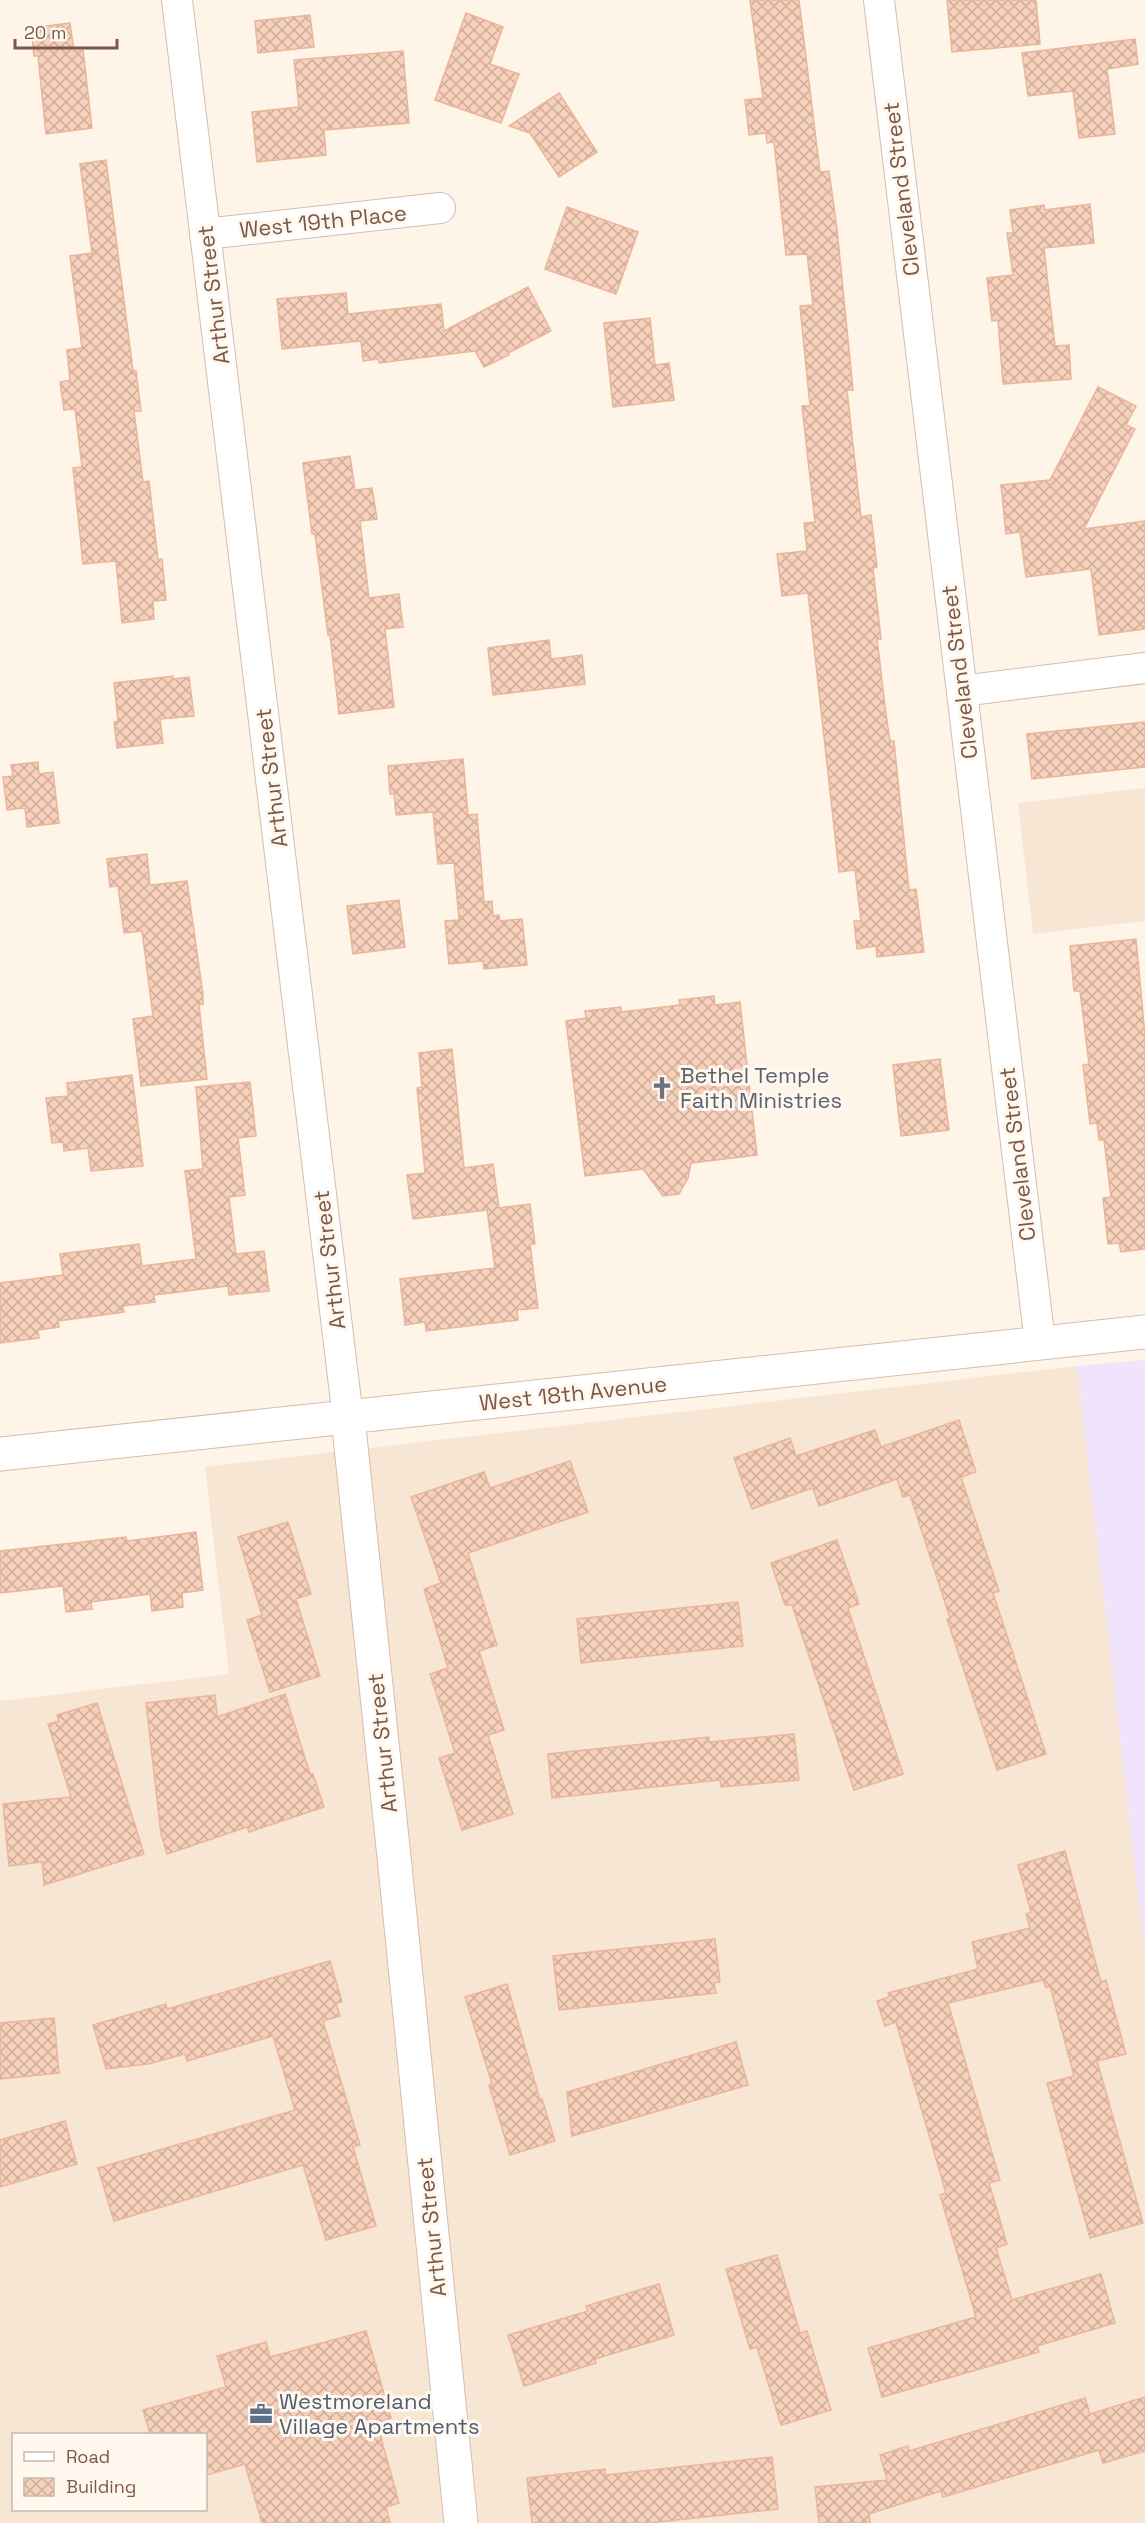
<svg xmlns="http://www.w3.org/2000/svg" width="1145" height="2523" font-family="'Space Grotesk',sans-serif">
	<defs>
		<pattern id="building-cross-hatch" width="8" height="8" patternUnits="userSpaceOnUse" patternTransform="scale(1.5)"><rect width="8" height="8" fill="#f7d0bb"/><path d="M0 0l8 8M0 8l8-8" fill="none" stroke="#cdac9a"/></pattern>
	</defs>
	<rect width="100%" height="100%" fill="#fef4e7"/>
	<!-- residential -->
	<g fill="#f7e6d4" fill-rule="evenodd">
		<path d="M1145 788V921L1033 934 1018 803Z"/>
		<path d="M1077 1366 1145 1954V2523H0V1701L229 1674 205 1467ZM14 2434H206V2510H14Z"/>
	</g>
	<!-- education -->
	<path fill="#f1e3fb" d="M1145 1360V1954L1077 1366Z"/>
	<!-- building -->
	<g fill="url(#building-cross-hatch)" stroke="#ebb59a" stroke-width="1.5">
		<path d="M750 0H799L820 172 829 171 837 229 853 390H847L861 517 871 515 877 567 873 568 881 639H877L886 714 890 741H894L909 890 916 889 924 952 877 957 876 946 857 949 854 921H861L855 870 839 872 808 593 782 596 777 554 807 551 804 523 815 522 802 406H810L800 306 813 305 807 254 786 255 774 142 767 143 766 133 749 135 745 100 763 98Z"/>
		<path d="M947 0H1036L1040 44 952 52Z"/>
		<path d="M466 13 503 27 490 64 519 74 501 123 435 100Z"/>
		<path d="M310 15 314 47 258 53 255 21Z"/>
		<path d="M70 23 74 51 83 50 92 128 46 134 38 56H34L31 28Z"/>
		<path d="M1135 39 1138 64 1107 69 1115 134 1079 138 1073 91 1028 96 1022 53Z"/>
		<path d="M403 51 409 123 324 130 326 155 257 162 252 112 299 107 294 60Z"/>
		<path d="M559 93 597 152 559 177 530 133 509 126Z"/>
		<path d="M106 160 133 371H136L141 411H134L143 482 149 481 158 560 162 559 166 600 153 601 154 619 122 623 116 561 83 564 73 468 82 467 75 409 64 410 60 382 70 380 67 350 82 348 70 256 92 253 80 164Z"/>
		<path d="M1090 204 1094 243 1044 248 1055 346 1069 345 1071 379 1003 384 998 320 992 321 987 278 1013 275 1007 233H1013L1010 210 1044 205 1045 210Z"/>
		<path d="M567 207 638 232 616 294 545 269Z"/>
		<path d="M528 287 551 331 508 353 509 355 484 367 475 351 379 363 378 359 363 361 361 341 282 349 277 299 346 293 348 314 441 304 444 331Z"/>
		<path d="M650 318 655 365 669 363 674 400 613 407 604 323Z"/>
		<path d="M1098 387 1136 406 1126 425 1135 429 1084 529 1145 521V629L1099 635 1091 569 1026 577 1020 532 1006 534 1001 485 1050 480Z"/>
		<path d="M350 456 355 490 372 488 377 519 360 521 369 598 399 594 403 627 385 629 394 707 339 714 330 635H328L315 534H312L303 463Z"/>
		<path d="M549 640 551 659 582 655 585 684 493 695 488 648Z"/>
		<path d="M173 676V679L189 677 194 716 160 719 163 743 117 748 114 722 118 721 114 683Z"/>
		<path d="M1145 722V767L1032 779 1027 734Z"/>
		<path d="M463 759 468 815 477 814 484 902 492 901 493 916 499 915 500 921 522 919 527 965 484 969 483 961 449 964 445 921 459 920 454 863 438 864 433 812 396 815 394 794H390L388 766Z"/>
		<path d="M38 762 39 774 53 772 59 823 27 827 25 808 7 810 3 777 13 776 11 765Z"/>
		<path d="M147 854 150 885 187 881 203 995V1004L199 1005 207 1079 141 1086 133 1019 153 1016 142 931 124 933 118 886 110 887 107 859Z"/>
		<path d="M399 900 405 947 353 954 347 906Z"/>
		<path d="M1136 939 1145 1036V1249L1121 1252 1119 1243 1108 1244 1103 1198 1111 1197 1104 1140H1099L1097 1123 1090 1124 1083 1065 1089 1064 1080 991H1074L1070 946Z"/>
		<path d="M714 996 715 1005 740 1002 757 1155 691 1163 688 1178 679 1194 663 1196 643 1169 585 1176 566 1021 586 1018 585 1011 621 1007V1012L680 1005 679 1000Z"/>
		<path d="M452 1049 464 1168 493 1164 499 1208 530 1204 535 1244H530L538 1308 517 1310 518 1320 426 1331 425 1322 405 1325 400 1279 495 1268 487 1210 413 1219 407 1175 425 1173 417 1088 422 1087 419 1053Z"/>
		<path d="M940 1059 949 1130 901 1136 893 1065Z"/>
		<path d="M132 1075 143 1166 91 1171 88 1148 64 1151 63 1142 52 1143 46 1098 68 1096 67 1083Z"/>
		<path d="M250 1082 256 1136 238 1138 245 1195 229 1197 236 1254 264 1251 269 1291 229 1295 228 1286 154 1295 155 1302 123 1306 124 1312 58 1321 59 1327 38 1330 39 1338 0 1343V1283L63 1275 60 1254 139 1244 142 1266 196 1259 185 1171 203 1169 196 1087Z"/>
		<path d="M959 1420 976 1472 961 1477 999 1591 993 1593 1046 1754 997 1770 947 1619 950 1618 910 1495 903 1497 897 1479 819 1506 813 1488 752 1509 734 1458 790 1438 796 1456 875 1430 881 1447Z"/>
		<path d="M570 1461 588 1512 468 1553 497 1645 479 1651 504 1730 488 1735 513 1814 462 1830 439 1758 455 1753 430 1674 448 1668 424 1589 441 1583 411 1497 484 1472 490 1488Z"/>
		<path d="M288 1522 311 1594 296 1599 320 1676 270 1692 247 1620 262 1615 238 1537Z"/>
		<path d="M196 1532 203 1590 182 1593 183 1607 152 1611 150 1594 91 1602 92 1609 66 1612 63 1586 0 1593V1551L126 1537 127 1541Z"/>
		<path d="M837 1540 859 1604 848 1608 903 1774 854 1790 792 1605H785L771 1563Z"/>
		<path d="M738 1602 743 1646 581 1663 577 1619Z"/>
		<path d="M285 1694 310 1774H313L324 1807 249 1832 247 1827 167 1854 161 1834 146 1703 215 1695 217 1717Z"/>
		<path d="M97 1703 144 1854 44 1885 42 1862 9 1866 3 1804 71 1797 48 1724 59 1721 57 1715Z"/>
		<path d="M794 1734 799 1780 721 1787 720 1780 552 1798 548 1754 709 1737V1742Z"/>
		<path d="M1065 1851 1101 1982 1106 1980 1126 2054 1097 2061 1143 2223 1090 2238 1047 2083 1074 2076 1050 1986 1046 1988 1043 1980 948 2003 1000 2180 989 2183 1007 2244 996 2248 1012 2300 1101 2274 1115 2323 1037 2346 1039 2352 882 2397 868 2348 976 2317 940 2195 946 2193 896 2022 885 2026 877 2001 889 1997 888 1993 978 1969 972 1942 1030 1928 1026 1914 1031 1912 1018 1865Z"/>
		<path d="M715 1939 720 1982 714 1983 716 1993 559 2010 553 1956Z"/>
		<path d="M330 1961 342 2002 336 2003 340 2016 323 2021 360 2145 353 2147 376 2226 326 2240 303 2165 114 2221 98 2168 295 2110 273 2036 187 2061 185 2054 148 2064 106 2069 93 2025 166 2004 167 2009Z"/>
		<path d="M507 1984 540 2100 542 2099 555 2141 510 2155 489 2085 492 2084 465 1997Z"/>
		<path d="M54 2018 59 2073 0 2079V2023Z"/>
		<path d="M736 2042 748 2085 572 2136 567 2092Z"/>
		<path d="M65 2121 77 2164 0 2187V2140Z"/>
		<path d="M777 2255 800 2333 807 2331 831 2410 781 2425 757 2347 750 2349 726 2269Z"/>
		<path d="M659 2284 674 2335 595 2359 596 2363 524 2386 508 2335 588 2311 586 2306Z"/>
		<path d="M366 2331 391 2418 377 2423 399 2503 386 2507 390 2523H262L245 2464 206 2475V2434H150L143 2410 226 2387 217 2356 266 2342 270 2357Z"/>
		<path d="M1145 2397V2451L1103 2463 1099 2450 943 2497 941 2491 869 2514 870 2523H819L815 2487 887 2480 880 2455 908 2446 909 2451 1085 2398 1090 2414Z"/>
		<path d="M772 2457 778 2509 649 2523H532L527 2478 605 2469V2475Z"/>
	</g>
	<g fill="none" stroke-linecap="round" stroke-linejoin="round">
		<!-- street casing -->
		<g stroke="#d5bdae" stroke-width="32">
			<g id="street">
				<path d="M177 0 348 1418"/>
				<path d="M879 0 1040 1343"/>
				<path d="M205 234 440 208"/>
				<path d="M962 691 1145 668"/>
			</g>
		</g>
		<!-- secondary casing -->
		<g stroke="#d8bdaa" stroke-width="35">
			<g id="secondary">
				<path d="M348 1418 397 1886 461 2523"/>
				<path d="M0 1454 1145 1332"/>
			</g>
		</g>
		<!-- street -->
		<use href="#street" stroke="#fff" stroke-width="30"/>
		<!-- secondary -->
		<use href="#secondary" stroke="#fff" stroke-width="33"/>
	</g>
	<!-- icons -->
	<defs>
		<g id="church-bare" transform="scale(1.8)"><path d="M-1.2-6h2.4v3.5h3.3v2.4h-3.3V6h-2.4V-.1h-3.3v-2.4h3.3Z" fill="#6b7280" stroke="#fff8ef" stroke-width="2.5" paint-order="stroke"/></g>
		<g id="office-bare" transform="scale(1.8)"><path d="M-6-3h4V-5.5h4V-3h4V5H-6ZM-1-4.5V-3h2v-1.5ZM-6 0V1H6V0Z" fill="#5c6f8a" stroke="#fff8ef" stroke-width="2.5" paint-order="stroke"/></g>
	</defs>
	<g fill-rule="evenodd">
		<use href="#church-bare" x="662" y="1088"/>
		<use href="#office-bare" x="261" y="2414"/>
	</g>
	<g text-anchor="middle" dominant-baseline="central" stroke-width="6" stroke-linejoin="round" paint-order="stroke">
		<!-- street labels -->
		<g font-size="22" fill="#7c5848" stroke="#fff8ef">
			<text transform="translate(901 189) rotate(-97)">Cleveland Street</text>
			<text transform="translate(323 221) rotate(-6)">West 19th Place</text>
			<text transform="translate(213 295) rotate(-97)">Arthur Street</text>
			<text transform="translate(959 672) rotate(-97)">Cleveland Street</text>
			<text transform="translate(271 778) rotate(-97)">Arthur Street</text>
			<text transform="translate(1017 1154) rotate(-97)">Cleveland Street</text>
			<text transform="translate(329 1260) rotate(-97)">Arthur Street</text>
			<text transform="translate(573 1393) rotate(-6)">West 18th Avenue</text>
			<text transform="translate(382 1743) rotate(-96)">Arthur Street</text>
			<text transform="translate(431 2227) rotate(-96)">Arthur Street</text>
		</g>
		<!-- worship labels -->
		<g font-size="22" fill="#5b616d" stroke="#fff8ef" text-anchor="start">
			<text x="680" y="1075">Bethel Temple<tspan x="680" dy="25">Faith Ministries</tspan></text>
		</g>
		<!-- service labels -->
		<g font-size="22" fill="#4e5e75" stroke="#fff8ef" text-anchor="start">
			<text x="279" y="2401">Westmoreland<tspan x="279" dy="25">Village Apartments</tspan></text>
		</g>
	</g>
	<!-- legend -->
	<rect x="12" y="2433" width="195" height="78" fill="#fff8ef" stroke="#cbb8ac" stroke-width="1.5"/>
	<rect x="24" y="2452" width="30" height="9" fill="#ffffff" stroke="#cbb8ac" stroke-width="1.5"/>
	<text x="66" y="2463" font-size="18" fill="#7c5848">Road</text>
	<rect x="24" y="2478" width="30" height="18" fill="url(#building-cross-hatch)" stroke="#cbb8ac" stroke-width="1.5"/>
	<text x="66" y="2493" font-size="18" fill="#7c5848">Building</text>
	<!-- scale -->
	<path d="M15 39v9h102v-9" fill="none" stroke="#7c5848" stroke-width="3"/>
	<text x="24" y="39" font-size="18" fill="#7c5848" stroke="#fff8ef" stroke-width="4.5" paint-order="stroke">20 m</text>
</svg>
